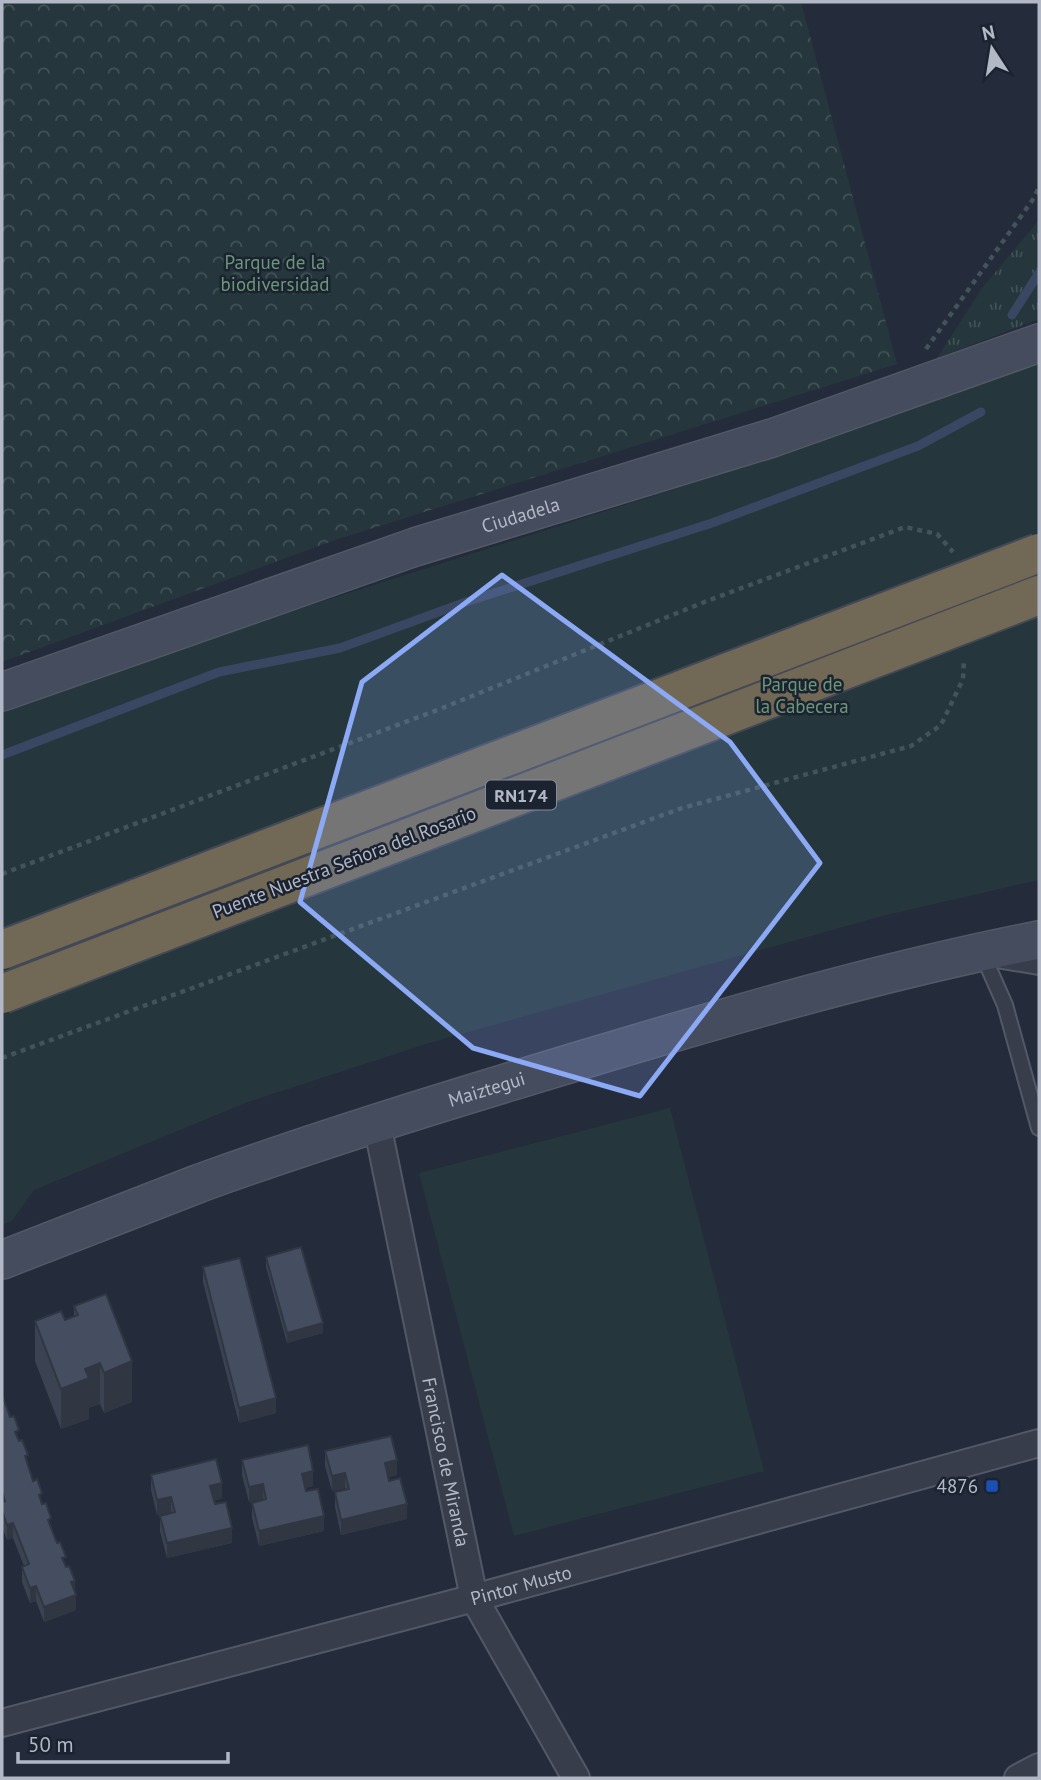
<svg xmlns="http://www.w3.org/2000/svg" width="1041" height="1780" font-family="'PT Sans',sans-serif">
	<defs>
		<pattern id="grass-tufts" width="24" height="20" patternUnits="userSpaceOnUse" patternTransform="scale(1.75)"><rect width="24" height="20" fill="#25373c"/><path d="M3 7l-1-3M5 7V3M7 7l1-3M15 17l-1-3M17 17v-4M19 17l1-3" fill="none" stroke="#425257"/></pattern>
		<pattern id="forest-crowns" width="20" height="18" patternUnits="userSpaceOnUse" patternTransform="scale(1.75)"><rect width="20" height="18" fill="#25373c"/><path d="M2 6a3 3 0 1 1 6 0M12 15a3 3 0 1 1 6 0" fill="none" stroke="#425257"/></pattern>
	</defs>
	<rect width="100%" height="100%" fill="#242b3b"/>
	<!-- grass -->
	<path fill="url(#grass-tufts)" d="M1039 220V319L937 358 983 287Z"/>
	<!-- forest -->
	<path fill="url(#forest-crowns)" d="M2 2H801L897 364 338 539 2 662Z"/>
	<!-- park -->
	<g fill="#25373c">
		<path d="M1039 364V880L882 916 426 1044 248 1102 34 1190 12 1221 2 1225V708L164 652 781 455Z"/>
		<path d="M670 1108 764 1471 514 1536 419 1173Z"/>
	</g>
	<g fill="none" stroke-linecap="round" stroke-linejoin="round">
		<!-- stream -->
		<g stroke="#394763" stroke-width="9">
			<path d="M1012 315 1039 273"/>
			<path d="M2 755 219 672 340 648 466 602 712 523 918 446 981 412"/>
		</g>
		<!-- service casing -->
		<g stroke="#525866" stroke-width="18">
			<path id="service" d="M982 953 1005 1005 1039 1128"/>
		</g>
		<!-- minor casing -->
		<g stroke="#525866" stroke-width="30">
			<g id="minor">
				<path d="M997 954 1039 961"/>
				<path id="s1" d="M377 1124 474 1598 576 1778"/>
				<path id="s2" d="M2 1723 474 1598 1039 1443"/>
				<path d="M1018 1778 1039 1767"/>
			</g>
		</g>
		<!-- secondary casing -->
		<g stroke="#525866" stroke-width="40">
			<g id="secondary">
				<path id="s3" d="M2 692 415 547 772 438 1039 343"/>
				<path id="s4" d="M2 1260C68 1235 134 1208 200 1183 327 1137 456 1098 585 1059 735 1014 886 970 1039 940"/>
			</g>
		</g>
		<!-- path -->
		<g stroke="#435459" stroke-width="4.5" stroke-dasharray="5 5" stroke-linecap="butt">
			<path d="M926 349 1034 198 1039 187"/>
			<path d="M2 874 440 709 707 601 905 527 937 534 953 552"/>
			<path d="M2 1058 682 808 911 746 941 725 963 679 964 659"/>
		</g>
		<!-- service -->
		<use href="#service" stroke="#373d4b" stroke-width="14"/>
		<!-- minor -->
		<use href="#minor" stroke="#373d4b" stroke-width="26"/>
		<!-- secondary -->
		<use href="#secondary" stroke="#454c5e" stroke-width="37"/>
		<!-- motorway-bridge casing -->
		<g stroke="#424856" stroke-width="42" stroke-linecap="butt">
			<g id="motorway-bridge">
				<path d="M2 950 1039 553"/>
				<path d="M2 994 1039 595"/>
			</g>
		</g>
		<!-- motorway-bridge -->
		<use href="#motorway-bridge" stroke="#716855" stroke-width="38"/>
	</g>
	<!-- wall -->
	<g fill="#3b4353">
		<path d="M266 1257 323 1333 287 1343 266 1267Z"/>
		<path d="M203 1267 276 1413 239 1423 203 1282Z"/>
		<path d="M74 1306 132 1402 104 1413 100 1404 89 1408V1419L61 1429 35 1361V1321L65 1320 74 1317Z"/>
		<path d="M2 1385 4 1403 75 1592 76 1610 44 1622 36 1601 30 1603 22 1582V1567L24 1566 13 1538 7 1540 2 1526Z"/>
		<path d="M325 1451 397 1475 388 1477 407 1519 341 1535 335 1507V1492L346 1490 345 1488 332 1491 325 1466Z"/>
		<path d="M242 1460 313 1486 305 1488 306 1491 324 1531 259 1546 252 1518V1503L263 1500V1499L249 1502 242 1475Z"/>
		<path d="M151 1475 222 1498 214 1501 232 1543 167 1558 160 1531V1516L172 1513 171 1512 157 1515 151 1490Z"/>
	</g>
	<!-- shaded-wall -->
	<g fill="#303743">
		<path d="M323 1323V1333L287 1343V1333Z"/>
		<path d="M132 1361V1402L104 1413V1373Z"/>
		<path d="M100 1363V1404L89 1408V1419L61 1429V1389L85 1369Z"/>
		<path d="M276 1398V1413L239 1423V1408Z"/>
		<path d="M397 1460V1475L385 1478V1463Z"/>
		<path d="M313 1471V1486L302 1489V1474Z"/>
		<path d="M345 1473V1488L332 1491V1476Z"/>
		<path d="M222 1483V1498L210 1502V1486Z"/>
		<path d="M263 1484V1499L249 1502V1487Z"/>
		<path d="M171 1497V1512L157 1515V1500Z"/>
		<path d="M407 1504V1519L341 1535V1520Z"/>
		<path d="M324 1516V1531L259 1546V1531Z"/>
		<path d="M13 1523V1538L7 1540V1525Z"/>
		<path d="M232 1528V1543L167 1558V1543Z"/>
		<path d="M75 1581 76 1610 44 1622V1607L71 1582Z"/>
		<path d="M36 1586V1601L30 1603V1588Z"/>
	</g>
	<!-- building -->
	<g fill="#454e60" stroke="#303743" stroke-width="2">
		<path d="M301 1247 323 1323 287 1333 266 1257Z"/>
		<path d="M240 1258 276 1398 239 1408 203 1267Z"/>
		<path d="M106 1294 132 1361 104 1373 100 1363 85 1369 89 1378 61 1389 35 1321 61 1311 65 1320 78 1315 74 1306Z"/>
		<path d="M2 1395 10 1417 14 1416 19 1430 15 1432 19 1441 22 1440 28 1455 25 1456 33 1481 37 1479 42 1493 39 1495 42 1504 46 1503 51 1518 48 1520 57 1543 60 1542 66 1557 62 1558 66 1567 69 1566 75 1581 71 1582 76 1595 44 1607 36 1586 30 1588 22 1567 29 1564 13 1523 7 1525 2 1511V1502L5 1501 2 1492Z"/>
		<path d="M391 1436 397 1460 385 1463 389 1481 400 1478 407 1504 341 1520 335 1492 349 1489 345 1473 332 1476 325 1451Z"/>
		<path d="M308 1445 313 1471 302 1474 306 1491 318 1489 324 1516 259 1531 252 1503 266 1499 263 1484 249 1487 242 1460Z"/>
		<path d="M216 1459 222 1483 210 1486 215 1504 226 1502 232 1528 167 1543 160 1516 175 1512 171 1497 157 1500 151 1475Z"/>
	</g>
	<!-- marked area -->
	<path fill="#8ba9f4" fill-opacity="0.2" stroke="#8ba9f4" stroke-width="5" stroke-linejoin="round" d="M502 575 730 742 820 863 640 1096 473 1048 300 902 362 682Z"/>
	<!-- markers -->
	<rect fill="#1a4fb4" stroke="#1c2330" stroke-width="2.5" x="985" y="1479" width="14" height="14" rx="3.5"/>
	<g text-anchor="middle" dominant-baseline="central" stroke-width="5" stroke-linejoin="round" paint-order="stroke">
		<!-- shield labels -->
		<rect fill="#1c2330" stroke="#868b9a" stroke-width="2" x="486" y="780.5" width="70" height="29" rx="5"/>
		<g font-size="18" font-weight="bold" fill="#b3b8c7">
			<text x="521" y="795">RN174</text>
		</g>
		<!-- park labels -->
		<g font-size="19" fill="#6b9779" stroke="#1c2330">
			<text x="275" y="262">Parque de la<tspan x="275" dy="22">biodiversidad</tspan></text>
			<text x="802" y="684">Parque de<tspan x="802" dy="22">la Cabecera</tspan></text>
		</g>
		<!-- street labels -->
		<g font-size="19" fill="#b3b8c7" stroke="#1c2330">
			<text stroke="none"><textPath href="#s3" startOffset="548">Ciudadela</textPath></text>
			<text transform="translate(344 862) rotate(-21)">Puente Nuestra Señora del Rosario</text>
			<text stroke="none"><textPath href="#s4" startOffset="514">Maiztegui</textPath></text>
			<text stroke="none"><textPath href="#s1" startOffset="345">Francisco de Miranda</textPath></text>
			<text stroke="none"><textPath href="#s2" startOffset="537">Pintor Musto</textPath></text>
		</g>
		<!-- poi labels -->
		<g font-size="19" fill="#b3b8c7" stroke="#1c2330" text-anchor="end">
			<text x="978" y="1486">4876</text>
		</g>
	</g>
	<!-- border -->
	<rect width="1041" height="1780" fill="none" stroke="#b3b8c7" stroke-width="7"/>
	<!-- north arrow -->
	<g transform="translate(992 49) rotate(348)" stroke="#1c2330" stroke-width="5" paint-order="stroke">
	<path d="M0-5L12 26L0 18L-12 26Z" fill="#b3b8c7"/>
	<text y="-10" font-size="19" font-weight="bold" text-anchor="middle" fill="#b3b8c7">N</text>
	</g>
	<!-- scale -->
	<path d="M18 1752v10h210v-10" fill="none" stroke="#b3b8c7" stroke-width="3.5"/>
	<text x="28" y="1752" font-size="21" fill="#b3b8c7" stroke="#1c2330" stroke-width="5" paint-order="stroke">50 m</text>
</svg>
